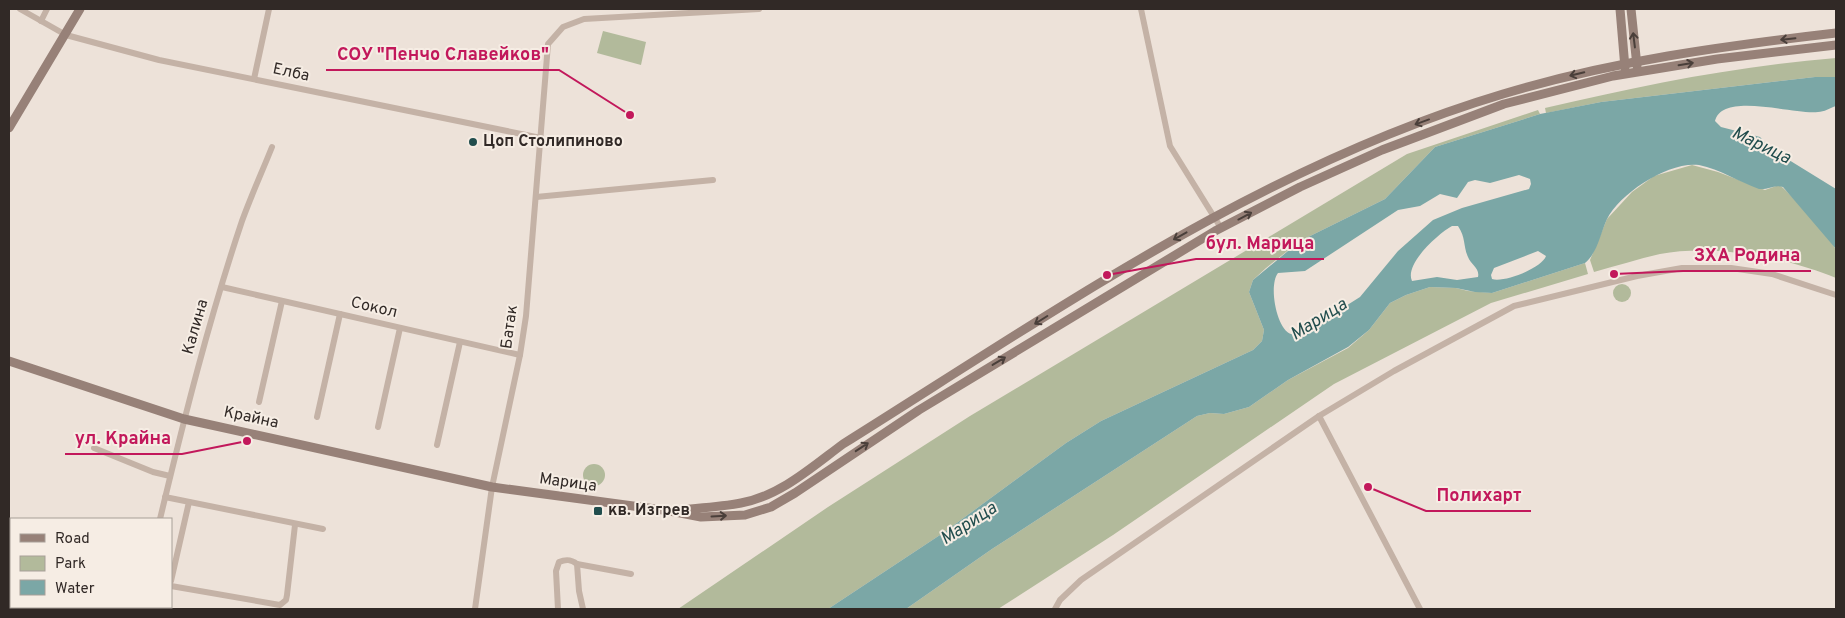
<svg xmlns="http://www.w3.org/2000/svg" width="1845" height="618" font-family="Overpass,sans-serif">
	<rect width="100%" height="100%" fill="#ede2d9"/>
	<!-- green -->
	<g fill="#b2ba9b">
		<path d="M603 31 646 42 641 65 597 53Z"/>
		<path d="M1836 58V77H1815L1601 102 1546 113 1545 108C1643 85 1736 66 1836 58Z"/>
		<path d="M1538 110 1540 114 1435 147 1385 199 1300 241 1266 268 1253 280 1249 292 1264 330 1262 341 1253 350 1101 421 1066 443 943 533 828 609H678L828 507 970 416 1407 154Z"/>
		<path d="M1692 165 1718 172 1765 190 1779 185C1786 188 1834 241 1836 250 1838 258 1836 269 1836 278 1785 257 1715 244 1660 254 1638 259 1616 266 1594 272L1590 260 1607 219 1632 192 1654 176Z"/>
		<path d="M1585 263 1588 274 1491 303 1334 384 1113 535 998 609H906L992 549 1197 416 1210 413 1224 414 1249 407 1288 380 1348 348 1369 330 1390 303 1406 295 1430 287 1456 288 1468 291 1492 293Z"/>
		<circle cx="1622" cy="293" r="9"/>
		<circle cx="594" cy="475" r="11"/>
	</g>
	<!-- water -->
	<path fill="#7ba7a6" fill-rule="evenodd" d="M1815 77H1836V106C1830 108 1824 112 1818 112 1794 115 1722 91 1715 121L1721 127 1760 137 1771 149 1836 189V249L1783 187C1774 184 1769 190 1759 189 1739 182 1720 169 1699 165 1669 161 1620 193 1607 219 1600 234 1598 252 1585 263L1492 293 1475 292 1456 288 1430 287 1406 295 1390 303 1369 330 1348 347 1288 380 1249 407 1224 414 1210 413 1197 416 992 549 906 609H828L943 533 1066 443 1101 421 1253 350 1262 341 1264 330 1249 292 1253 280 1300 241 1385 199 1435 147 1540 114 1601 102ZM1519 175 1530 179 1531 184 1529 189 1462 208 1433 220 1398 251 1360 297 1303 333C1300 334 1295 335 1291 334 1277 330 1268 286 1278 273L1305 271 1398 210 1420 206 1440 194 1457 198 1468 182 1475 180 1490 183ZM1452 226H1458C1466 238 1463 246 1468 257 1471 265 1480 268 1478 277L1457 280 1437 277 1412 281C1404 264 1439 233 1452 226ZM1538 251 1546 256C1542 268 1504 283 1492 279L1491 275 1494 268Z"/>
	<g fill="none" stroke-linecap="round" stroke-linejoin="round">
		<!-- street -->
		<g stroke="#c4b2a6" stroke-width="6">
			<path d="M20 9 66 35 159 60 541 138"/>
			<path d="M1141 9 1170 146 1221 228"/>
			<path d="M41 21 47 9"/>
			<path d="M254 79 269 9"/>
			<path d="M536 197 713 180"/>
			<path d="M222 287 520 355"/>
			<path d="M259 402 282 301"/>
			<path d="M1319 416 1420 609"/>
			<path d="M317 417 340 314"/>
			<path d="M378 427 400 328"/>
			<path d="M437 445 460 342"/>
			<path d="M94 448 153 472 170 476"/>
			<path d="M165 497 323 529"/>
			<path d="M160 519C184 419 209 319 242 221 251 196 262 172 272 147"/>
			<path d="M577 564 631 574"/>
			<path d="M171 581 189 502"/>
			<path d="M171 586 280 605 286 600 287 595 295 525"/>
			<path d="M139 609 140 607"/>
			<path d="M165 609 166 607"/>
			<path d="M475 609 492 487 520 355 526 316 548 44 563 27 584 19 759 9"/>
			<path d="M558 609 556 571 559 562C566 559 571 559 577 564L579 591 583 609"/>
			<path d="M1055 609 1060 600 1081 580 1319 416 1394 371 1514 306 1637 276 1682 268H1731L1772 274 1836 295"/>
		</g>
		<!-- secondary -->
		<g stroke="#978178" stroke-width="9">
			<path d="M1620 9 1625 68"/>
			<path d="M1631 9 1637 66"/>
			<path d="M9 128 80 9"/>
			<path d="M9 361 184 419 492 487 670 511 701 517 745 515 771 507 795 493 919 410 1215 231 1300 187 1382 150 1504 104 1613 76 1717 59 1836 45"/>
			<path d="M680 510C700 508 721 507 741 503 780 496 812 467 843 444 1054 312 1262 166 1503 94 1612 61 1723 46 1836 33"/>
		</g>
	</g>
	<!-- one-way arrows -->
	<defs><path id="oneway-shaft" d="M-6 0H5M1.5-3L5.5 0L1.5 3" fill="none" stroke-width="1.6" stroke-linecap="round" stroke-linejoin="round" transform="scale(1.25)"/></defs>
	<g stroke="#4a3f3a">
		<use href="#oneway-shaft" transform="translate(1788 39) rotate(174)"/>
		<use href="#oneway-shaft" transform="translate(1634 40) rotate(-97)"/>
		<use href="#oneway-shaft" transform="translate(1686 64) rotate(-9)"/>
		<use href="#oneway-shaft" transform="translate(1577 74) rotate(166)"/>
		<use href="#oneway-shaft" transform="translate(1422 122) rotate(160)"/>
		<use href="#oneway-shaft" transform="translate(1245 216) rotate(-28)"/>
		<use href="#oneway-shaft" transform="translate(1180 236) rotate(151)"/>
		<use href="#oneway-shaft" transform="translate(1041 320) rotate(148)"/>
		<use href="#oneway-shaft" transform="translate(999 361) rotate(-31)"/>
		<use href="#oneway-shaft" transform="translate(862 447) rotate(-33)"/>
		<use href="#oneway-shaft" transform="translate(719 516) rotate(-3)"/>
	</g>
	<!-- markers -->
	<g fill="#214d4d" stroke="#f6ede4" stroke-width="2">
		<circle cx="473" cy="142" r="5"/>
		<rect x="593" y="506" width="10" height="10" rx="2.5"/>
	</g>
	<g text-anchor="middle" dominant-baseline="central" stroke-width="4" stroke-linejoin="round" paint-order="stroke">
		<!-- street labels -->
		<g font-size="16" fill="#312926" stroke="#f6ede4">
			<text transform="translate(291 73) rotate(12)">Елба</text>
			<text transform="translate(374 308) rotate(13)">Сокол</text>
			<text transform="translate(196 327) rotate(-74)">Калина</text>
			<text transform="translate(510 327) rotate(-82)">Батак</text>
			<text transform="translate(251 418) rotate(12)">Крайна</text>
			<text transform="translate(568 483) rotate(8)">Марица</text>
		</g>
		<!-- poi labels -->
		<g font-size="16" font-weight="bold" fill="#312926" stroke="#f6ede4" text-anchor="start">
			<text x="483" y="142">Цоп Столипиново</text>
			<text x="608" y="511">кв. Изгрев</text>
		</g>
		<!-- water labels -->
		<g font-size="18" font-style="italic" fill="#214d4d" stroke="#f6ede4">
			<text transform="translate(1761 146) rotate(26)">Марица</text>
			<text transform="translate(1319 320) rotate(-32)">Марица</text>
			<text transform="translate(969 524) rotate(-33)">Марица</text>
		</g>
	</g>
	<!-- callouts -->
	<path fill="none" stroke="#c2185b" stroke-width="2" d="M630 115L559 70H326M1107 275L1196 259H1324M1614 274L1683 271H1811M247 441L182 454H65M1368 487L1426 511H1531"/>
	<g fill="#c2185b" stroke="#f6ede4" stroke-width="2">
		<circle cx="630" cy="115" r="5"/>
		<circle cx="1107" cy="275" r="5"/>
		<circle cx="1614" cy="274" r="5"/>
		<circle cx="247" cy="441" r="5"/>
		<circle cx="1368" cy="487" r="5"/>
	</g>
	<g font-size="18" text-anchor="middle" font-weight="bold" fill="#c2185b" stroke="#f6ede4" stroke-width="4" stroke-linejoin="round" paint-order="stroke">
		<text x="443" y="60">СОУ "Пенчо Славейков"</text>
		<text x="1260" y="249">бул. Марица</text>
		<text x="1747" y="261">ЗХА Родина</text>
		<text x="123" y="444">ул. Крайна</text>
		<text x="1479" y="501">Полихарт</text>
	</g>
	<!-- border -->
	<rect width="1845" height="618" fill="none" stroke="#312926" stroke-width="20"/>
	<!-- legend -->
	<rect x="10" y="518" width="162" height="90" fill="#f6ede4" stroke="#a79f98"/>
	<rect x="20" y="534" width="25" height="8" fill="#978178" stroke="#a79f98"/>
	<text x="55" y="543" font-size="15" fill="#312926">Road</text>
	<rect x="20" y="556" width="25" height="15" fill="#b2ba9b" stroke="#a79f98"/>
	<text x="55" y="568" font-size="15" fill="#312926">Park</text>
	<rect x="20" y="580" width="25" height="15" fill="#7ba7a6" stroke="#a79f98"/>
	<text x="55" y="593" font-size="15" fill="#312926">Water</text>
</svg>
